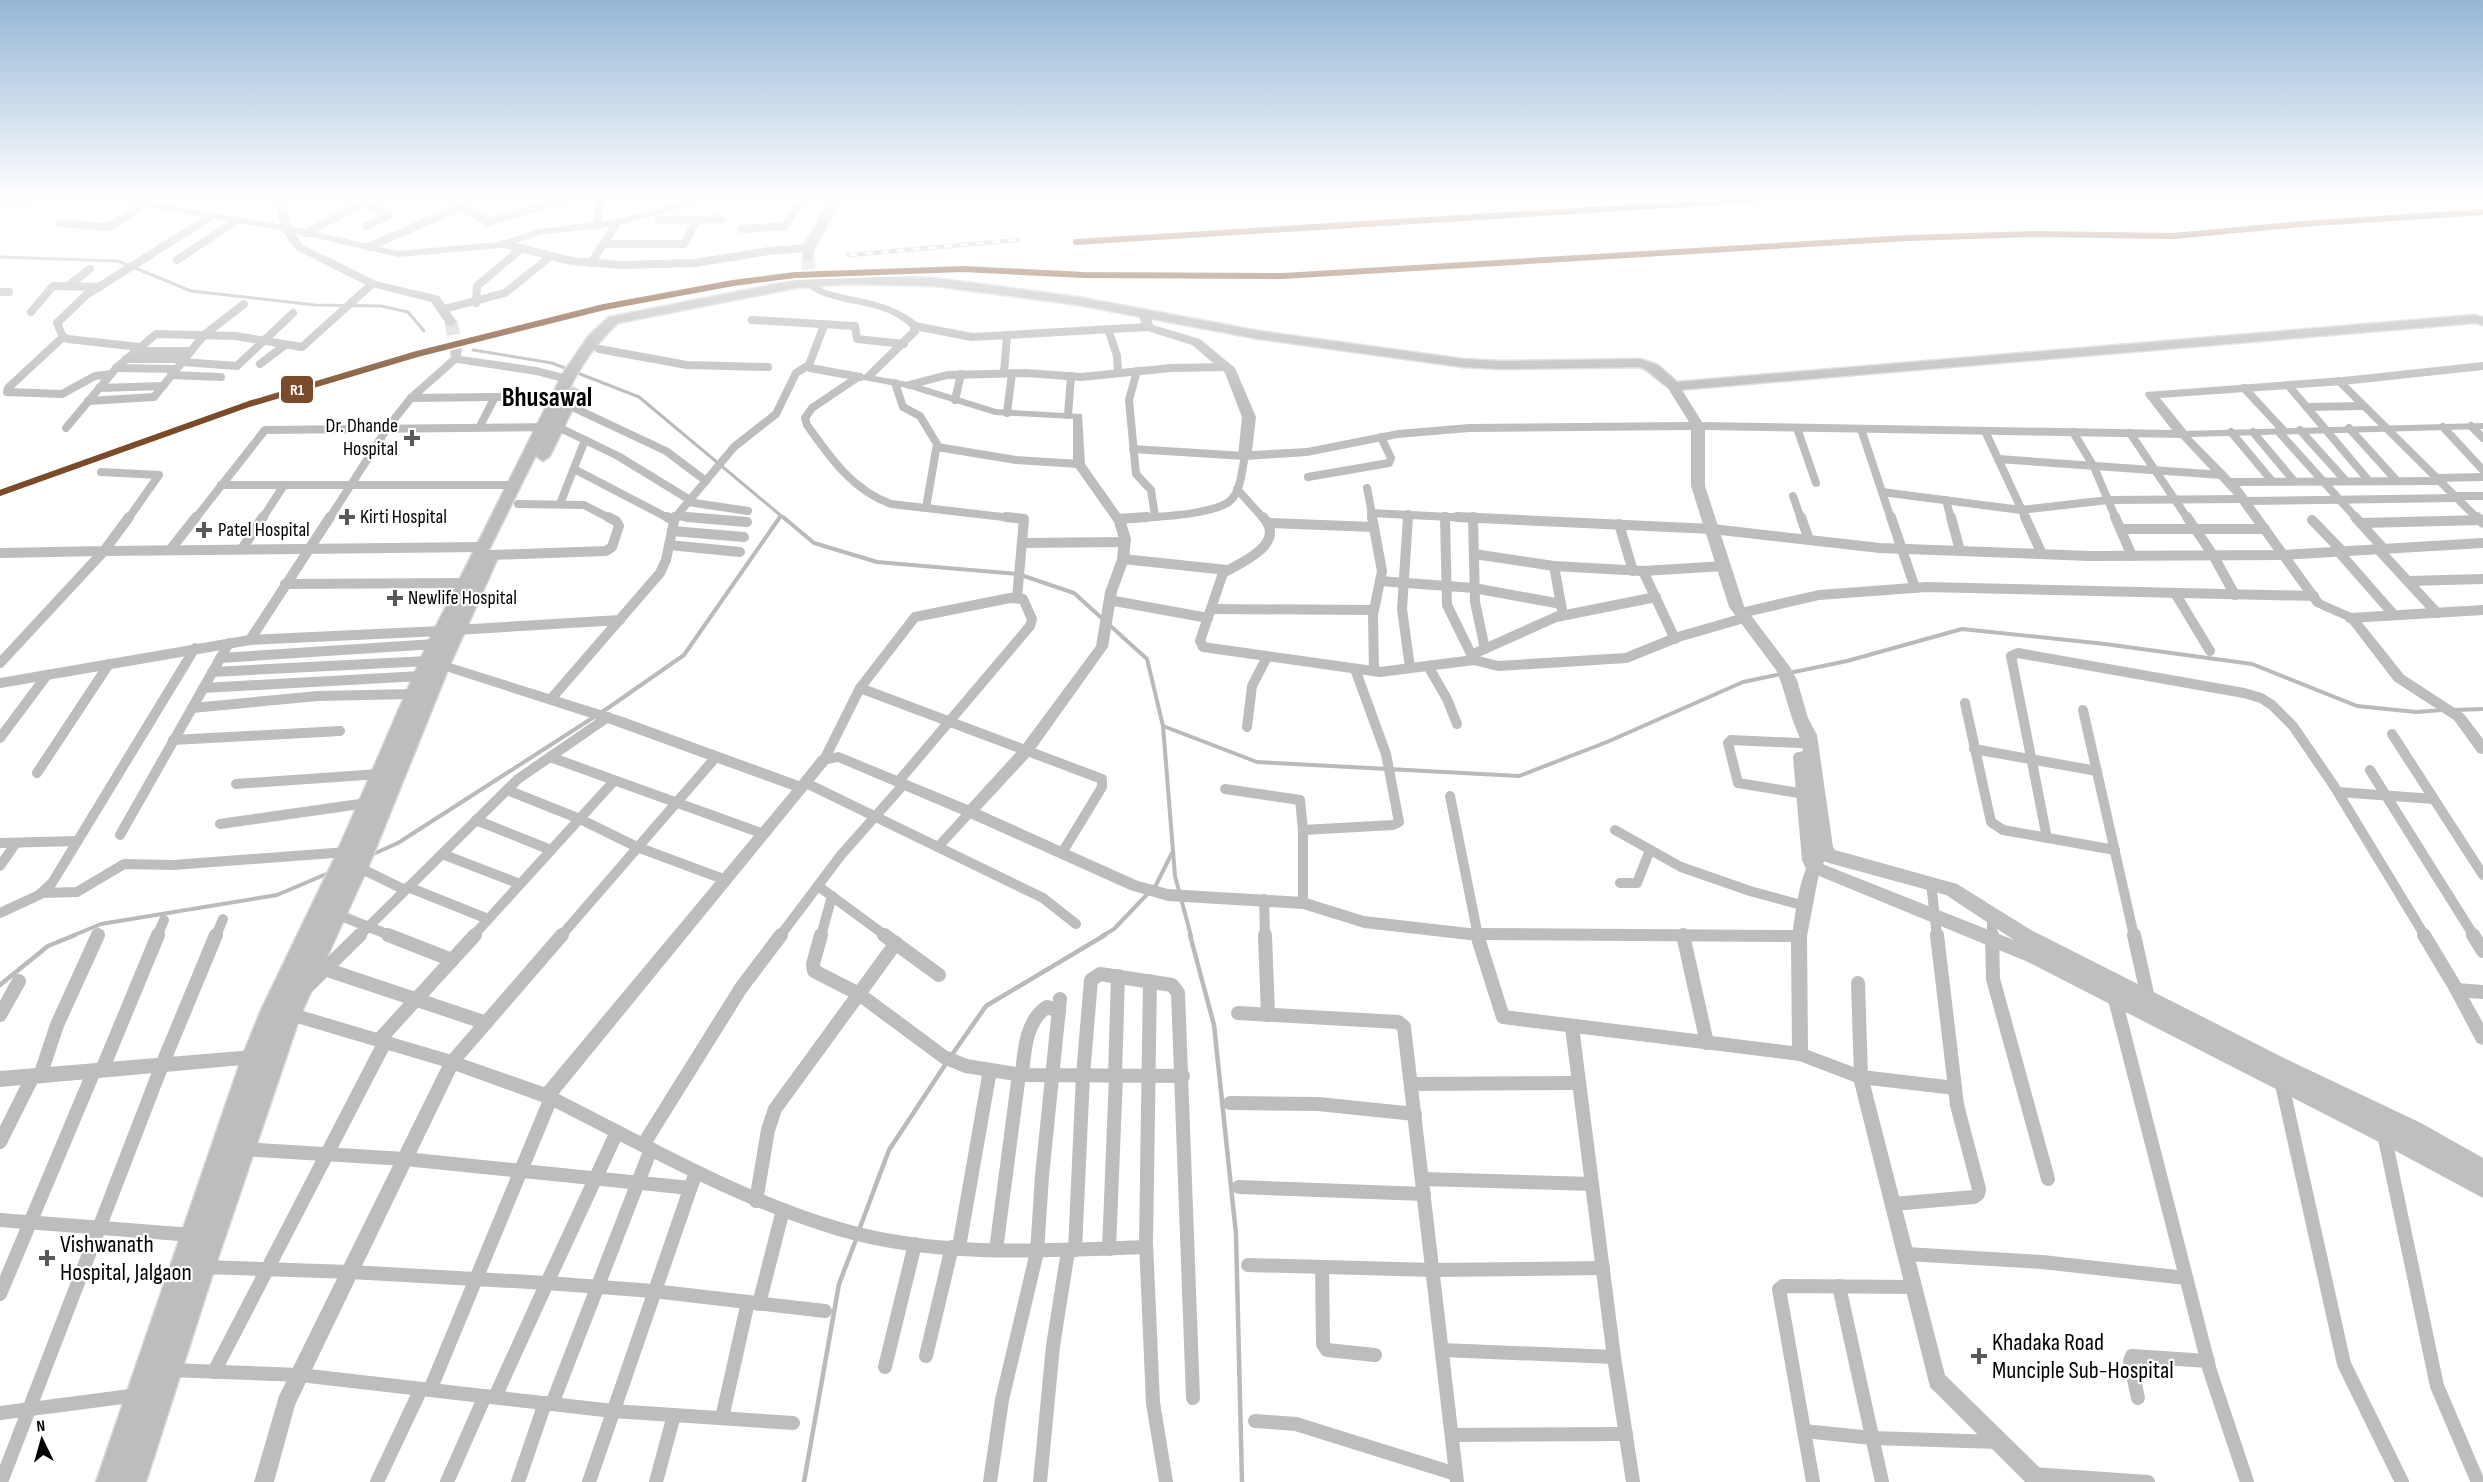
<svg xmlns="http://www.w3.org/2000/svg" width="2483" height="1482" font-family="'Sofia Sans Condensed',sans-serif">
	<rect width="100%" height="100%" fill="#fff"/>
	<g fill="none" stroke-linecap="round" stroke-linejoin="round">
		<!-- stream-far2 -->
		<g stroke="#bababa" stroke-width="3">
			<path d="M0 257 118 261 191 291 315 305 381 306 408 312 424 331"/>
			<path d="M473 350 552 363 639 397 785 519"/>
			<path d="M779 519 781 516"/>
		</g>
		<!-- stream-far1 -->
		<g stroke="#bababa" stroke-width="4">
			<path d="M783 517 814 543 877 562 1018 574 1074 593 1147 659 1163 726 1175 876 1191 936"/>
			<path d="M1789 673 1847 661 1962 629 2105 644 2252 664 2357 706 2416 712 2443 710"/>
			<path d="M2454 710 2483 709"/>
			<path d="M1163 726 1257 762 1519 776 1607 742 1743 682 1781 674"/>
			<path d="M371 855 398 843 608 708 684 655 780 517"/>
			<path d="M72 936 101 924 277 895 331 872"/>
			<path d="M1102 936 1114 929 1156 885 1172 853"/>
		</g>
		<!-- stream -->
		<g stroke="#bababa" stroke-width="4.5">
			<path d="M1190 935 1214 1025 1236 1234 1242 1482"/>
			<path d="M0 985 48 946 75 935"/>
			<path d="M951 1056 986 1006 1105 935"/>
			<path d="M859 1230 889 1150 947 1062"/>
			<path d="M804 1482 839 1284 857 1237"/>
		</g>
		<!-- secondary-tunnel -->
		<path stroke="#d9d9d9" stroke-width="13" stroke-dasharray="13 6" stroke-linecap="butt" d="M451 322 456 347"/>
		<!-- primary-tunnel -->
		<path stroke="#d9d9d9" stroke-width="14" stroke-dasharray="14 7" stroke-linecap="butt" d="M808 258 809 277"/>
		<!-- primary casing -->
		<g stroke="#dbdbdb" stroke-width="3">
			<g id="primary">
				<path d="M16 199H39L33 203 0 209V201Z"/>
				<path d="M831 199H843L814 248 812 261H804L802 248Z"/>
				<path d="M849 276 935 278 1078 297 1259 331 1463 359 1500 361 1640 359 1658 365 1677 382 2475 315 2483 317V325L2475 323 1677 390C1661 387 1655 373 1640 367L1500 369 1463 367 1259 339 1078 305 935 286 849 284 796 288 618 323C597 343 581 364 569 390L574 388 581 392 550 456 543 461 536 456 544 439 486 556H495L497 560 450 665 370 863 301 1014 215 1267 146 1482H96L242 1057 261 1010 334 859 427 644 563 373 589 335 609 317 796 280Z"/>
			</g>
		</g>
		<!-- minor-far2 -->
		<g stroke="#bdbdbd" stroke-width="8">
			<path d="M339 199 355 207"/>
			<path d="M448 199 488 222 568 199"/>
			<path d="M364 202 389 215 366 226"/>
			<path d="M659 220 721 219"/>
			<path d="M59 223 108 227 155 199"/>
			<path d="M596 226 601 199"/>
			<path d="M742 229 785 226 802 199"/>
			<path d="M306 233 371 199"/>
			<path d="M504 244 572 261 621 265 695 263 769 251 808 248"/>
			<path d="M604 244H684L697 220"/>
			<path d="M368 247 461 207"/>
			<path d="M177 260 237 220"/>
			<path d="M591 263 617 223"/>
			<path d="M69 285 90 269"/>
			<path d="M0 292H9"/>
			<path d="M476 303 477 286 522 248"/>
			<path d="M444 309 505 293 551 256"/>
			<path d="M31 312 53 286 100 287"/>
			<path d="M752 320 821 324 823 328 809 365 810 368 860 377"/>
			<path d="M821 324 855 326 857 339 904 344"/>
			<path d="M915 326 972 337 1148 327"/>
			<path d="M1108 329 1117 356 1118 373"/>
			<path d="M63 337 8 388 7 392 62 394 95 376 111 374"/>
			<path d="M139 347 68 339 63 337 57 323 86 295 212 216"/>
			<path d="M599 349 687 365 768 367"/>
			<path d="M136 351H191"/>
			<path d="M126 359H185"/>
			<path d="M182 362 237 366 293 313"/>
			<path d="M260 364 285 345"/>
			<path d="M116 368 176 369"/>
			<path d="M1137 371 1129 400 1136 474 1151 490 1155 516"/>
			<path d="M1004 373 1007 335"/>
			<path d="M171 375 221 377"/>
			<path d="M858 377 812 408 805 418 807 425C830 457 852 490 891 504L1020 519"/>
			<path d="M2339 381 2478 519"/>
			<path d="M895 383 903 407 920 416 937 444 926 508"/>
			<path d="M909 385 947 375 1026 373 1081 377 1171 368 1226 367"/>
			<path d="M2288 385 2369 481"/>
			<path d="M99 388 163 386"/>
			<path d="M2244 388 2284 431"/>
			<path d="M411 398 558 396"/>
			<path d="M955 400 961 374"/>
			<path d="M88 401 154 397 204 335 244 304"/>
			<path d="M568 405 666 451 706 481"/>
			<path d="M2307 407 2363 406"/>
			<path d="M1007 413 1012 373"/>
			<path d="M1068 415 1071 376"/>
			<path d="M480 426 495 397"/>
			<path d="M2471 426 2483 438"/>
			<path d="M2443 427 2483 470"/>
			<path d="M66 428 117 367 156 334 236 336 302 347 372 284"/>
			<path d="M1797 428 1816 483"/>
			<path d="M2349 428 2397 481"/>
			<path d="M1861 429 1891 519"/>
			<path d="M2300 430 2346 481"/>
			<path d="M1985 431 2026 519"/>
			<path d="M2278 431 2357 519"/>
			<path d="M2073 432 2094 467 2116 519"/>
			<path d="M2231 432 2272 481"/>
			<path d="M2253 432 2294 481"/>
			<path d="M2130 433 2188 519"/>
			<path d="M937 447 1016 460 1079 464"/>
			<path d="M1998 459 2222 475"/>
			<path d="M574 469 670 519"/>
			<path d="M101 472 159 475 128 519"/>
			<path d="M1308 477 1389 463 1391 458 1381 437"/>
			<path d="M2437 478 2483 477"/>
			<path d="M2228 482 2439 481"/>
			<path d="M221 485H515"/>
			<path d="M1367 488 1373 519"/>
			<path d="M1237 489 1264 519"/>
			<path d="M1882 492 2021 510 2108 500 2243 499"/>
			<path d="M1793 496 1801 519"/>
			<path d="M2456 496H2483"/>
			<path d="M1946 500 1951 519"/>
			<path d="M2245 501 2457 498"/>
			<path d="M688 502 748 511"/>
			<path d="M518 504 584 505 611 519"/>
			<path d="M560 504 585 440"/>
			<path d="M1371 513 1489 519"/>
			<path d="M675 516 705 519"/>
			<path d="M1445 516V519"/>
			<path d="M195 519 265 430 558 427 618 456 690 500"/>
			<path d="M262 519 284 485"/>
			<path d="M329 519 388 427 411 398 455 359"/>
			<path d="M674 519 734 447 776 414 796 373 809 365"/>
			<path d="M1125 519C1148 517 1214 516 1231 500 1241 490 1242 469 1245 456L1133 449"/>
			<path d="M1408 519V514"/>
		</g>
		<!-- minor-far1 -->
		<g stroke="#bdbdbd" stroke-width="10">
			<path d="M667 517 673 520"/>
			<path d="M687 517 747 522"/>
			<path d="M1006 517 1024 519 1017 598"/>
			<path d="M1263 517C1287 544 1242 562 1223 573L1200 641 1203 647 1380 672 1474 660"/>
			<path d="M1372 517 1382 571 1373 615 1374 671"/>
			<path d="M1408 517 1402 609 1410 668"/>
			<path d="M1445 517 1447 605 1474 660 1498 666 1626 658 1678 637 1744 618"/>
			<path d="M1457 517 1712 529 1880 548 2090 556 2283 555 2483 543"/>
			<path d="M1473 517 1475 602 1485 649"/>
			<path d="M1801 517 1809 540"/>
			<path d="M1891 517 1915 588"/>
			<path d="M1951 517 1960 551"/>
			<path d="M2025 517 2042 554"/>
			<path d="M2115 517 2132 556"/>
			<path d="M2187 517 2213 555 2235 595"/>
			<path d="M2355 517 2383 548"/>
			<path d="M2477 517 2483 523"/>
			<path d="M1118 519 1147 517"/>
			<path d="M2312 520 2342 551"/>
			<path d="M1268 523 1374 527"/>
			<path d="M2361 523 2483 520"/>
			<path d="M1619 524 1633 571"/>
			<path d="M2121 529H2265"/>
			<path d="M672 531 744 537"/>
			<path d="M1023 543 1125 542"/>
			<path d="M669 545 740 552"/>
			<path d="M242 549 263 517"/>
			<path d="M2378 549 2437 613"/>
			<path d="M170 550 196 517"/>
			<path d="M2338 551 2394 615"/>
			<path d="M0 553 104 551 129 517"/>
			<path d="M1474 554 1554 566 1643 571 1724 566"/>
			<path d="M491 555 606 551 612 547 619 526 616 521 608 517"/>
			<path d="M1123 559 1227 570"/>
			<path d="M1554 566 1562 610"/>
			<path d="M1643 571 1675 639"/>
			<path d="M1380 581 1474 588 1561 604"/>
			<path d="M2408 581 2483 579"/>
			<path d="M285 584 464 583"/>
			<path d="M2175 593 2210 651"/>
			<path d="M1109 600 1208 618"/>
			<path d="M1211 609 1373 610"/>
			<path d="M1741 613 1819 595 1926 587 2314 596"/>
			<path d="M2350 618 2483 610"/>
			<path d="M456 630 620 620"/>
			<path d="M250 640 330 517"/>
			<path d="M1471 655 1556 617 1656 597"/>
			<path d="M220 658 435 644"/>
			<path d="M0 663 104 551 482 547"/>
			<path d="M1428 666 1447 699 1457 724"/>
			<path d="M212 672 428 661"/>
			<path d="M0 683 250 640 441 631"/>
			<path d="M203 688 421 676"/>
			<path d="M860 688 1102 779V787L1062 853"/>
			<path d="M551 699 660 573 666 560 675 517"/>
			<path d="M1965 703 1991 822 2003 830 2115 850"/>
			<path d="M192 708 318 696 414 694"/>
			<path d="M2083 710 2134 936"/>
			<path d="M1247 727 1252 686 1267 657"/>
			<path d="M2392 734 2483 875"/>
			<path d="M0 738 47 675"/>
			<path d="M173 740 340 731"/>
			<path d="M1800 743 1731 740 1728 743 1738 783 1805 794"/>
			<path d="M1974 749 2097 771"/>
			<path d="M550 757 764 834"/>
			<path d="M824 760 860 688 915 617 1010 598 1023 599 1032 619 1030 626 898 782"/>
			<path d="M2370 770 2474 936"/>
			<path d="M37 773 109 664"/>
			<path d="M806 783 1043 898 1076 924"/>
			<path d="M236 784 379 774"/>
			<path d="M1225 789 1300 800 1303 830V903"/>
			<path d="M507 790 580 819 637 847 726 880"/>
			<path d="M2338 792 2434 799"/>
			<path d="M1450 796 1478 936"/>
			<path d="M476 820 551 850"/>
			<path d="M220 824 367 803"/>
			<path d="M1303 830 1393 825 1399 822 1386 754 1355 669"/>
			<path d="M1615 830 1681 867 1750 891 1805 906"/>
			<path d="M120 835 229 643"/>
			<path d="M2047 838 2011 656 2018 653 2244 693 2261 698 2272 705 2293 726 2334 786 2425 936"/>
			<path d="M0 843 77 841"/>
			<path d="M938 847 970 812"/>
			<path d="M442 854 520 884"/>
			<path d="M0 866 16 843"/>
			<path d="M358 867 405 890"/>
			<path d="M1620 883H1637L1650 850"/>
			<path d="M1931 883 1937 936"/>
			<path d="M818 886 886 936"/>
			<path d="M408 887 488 919"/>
			<path d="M42 893 77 892 124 864 173 865 347 852"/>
			<path d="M1264 899 1265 936"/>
			<path d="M0 913 39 895 52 883 195 648"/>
			<path d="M336 914 392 936"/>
			<path d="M1992 916V936"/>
			<path d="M97 936 98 934"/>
			<path d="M157 936 164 920"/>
			<path d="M216 936 223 919"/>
			<path d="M359 936 518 779 608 717"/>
			<path d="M473 936 614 781"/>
			<path d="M561 936 716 757"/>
			<path d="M780 936 841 855 904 784"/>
			<path d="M821 936 832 896"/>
		</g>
		<!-- minor -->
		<g stroke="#bdbdbd" stroke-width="14">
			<path d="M388 935 452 960"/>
			<path d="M821 935 813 964 814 971 859 994 944 1057 966 1066 1022 1075 1183 1076"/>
			<path d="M884 935 939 975"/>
			<path d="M1265 935 1268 1015"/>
			<path d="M1477 935 1503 1017 1800 1054"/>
			<path d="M1683 935 1707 1043"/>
			<path d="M1992 935 1993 979 2048 1179"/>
			<path d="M2134 935 2148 998"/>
			<path d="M2424 935 2457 990"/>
			<path d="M2473 935 2483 951"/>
			<path d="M325 969 486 1023"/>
			<path d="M1150 981 1146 1242 1153 1403 1166 1482"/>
			<path d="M1858 983 1861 1077 1955 1088"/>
			<path d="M309 985 360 935"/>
			<path d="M2114 995 2210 1371 2247 1482"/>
			<path d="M1238 1013 1398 1022 1404 1027 1457 1482"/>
			<path d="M0 1015 19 981"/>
			<path d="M1572 1027 1614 1357 1633 1482"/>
			<path d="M379 1040 475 935"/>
			<path d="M452 1062 562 935"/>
			<path d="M102 1070 158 935"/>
			<path d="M1022 1075C1024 1052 1026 1020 1047 1007L1059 1011"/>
			<path d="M40 1076 57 1025 98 935"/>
			<path d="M1115 1076 1118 976"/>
			<path d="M2281 1080 2344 1364 2402 1482"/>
			<path d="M1411 1084 1579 1083"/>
			<path d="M547 1096C643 1144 737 1199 839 1229 937 1258 1046 1251 1146 1247"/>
			<path d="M1230 1103 1318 1104 1415 1114"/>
			<path d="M2384 1134 2437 1386 2478 1482"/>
			<path d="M0 1142 33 1076"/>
			<path d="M643 1145 741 988 781 935"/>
			<path d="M243 1149 405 1159 690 1188"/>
			<path d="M1422 1179 1592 1184"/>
			<path d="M1239 1187 1424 1194"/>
			<path d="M756 1201 768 1130 775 1109 896 943"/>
			<path d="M1893 1204 1974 1197 1978 1194 1979 1189 1957 1105 1937 935"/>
			<path d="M0 1220 192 1235"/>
			<path d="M959 1247 990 1070"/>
			<path d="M1109 1249 1116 1076"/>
			<path d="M996 1250 1019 1074"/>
			<path d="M1075 1250 1083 1075 1091 980 1100 974 1172 985 1178 993 1193 1398"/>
			<path d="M1906 1254 2042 1262 2186 1278"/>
			<path d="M1248 1265 1433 1270 1603 1268"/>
			<path d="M202 1267 350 1272 547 1283 617 1132"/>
			<path d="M1322 1267 1323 1344 1327 1350 1375 1355"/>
			<path d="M1839 1286 1882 1482"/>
			<path d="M0 1294 94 1071"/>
			<path d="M759 1304 783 1210"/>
			<path d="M1442 1350 1614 1357"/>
			<path d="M926 1356 952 1247"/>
			<path d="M885 1367 915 1244"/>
			<path d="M169 1370 300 1375 613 1411 793 1423"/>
			<path d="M214 1372 385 1042"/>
			<path d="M430 1390 551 1098"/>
			<path d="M495 1397 547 1283 653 1291 825 1311"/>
			<path d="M2138 1398 2130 1361 2132 1356 2208 1361"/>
			<path d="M552 1404 651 1149"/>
			<path d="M0 1413 138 1395"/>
			<path d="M722 1418 748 1302"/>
			<path d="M1255 1421 1296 1424 1456 1474"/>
			<path d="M1804 1431 1872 1438 1998 1442"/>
			<path d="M1452 1435 1626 1434"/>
			<path d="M2032 1474 2148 1482"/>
			<path d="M1 1482 162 1065 216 935"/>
			<path d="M377 1482 421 1389"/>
			<path d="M447 1482 485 1396"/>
			<path d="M518 1482 545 1403"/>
			<path d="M589 1482 696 1172"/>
			<path d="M656 1482 674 1415"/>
			<path d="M990 1482 1002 1400 1037 1252 1042 1176 1060 999"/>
			<path d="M1040 1482 1053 1346 1068 1251"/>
			<path d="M1813 1482 1779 1289 1783 1286 1914 1287"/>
		</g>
		<!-- tertiary -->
		<g fill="#bdbdbd" fill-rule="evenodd">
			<path d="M112 199H129L285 225 398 251 499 242 539 229 615 220 695 199H783L779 202 696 204 615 226 540 235 500 248 398 257 285 231 116 202Z"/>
			<path d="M804 199H841C833 204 812 204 804 199Z"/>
			<path d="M808 280C816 283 821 289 829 291 861 300 893 301 919 324V333L875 376 913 383 996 409 1082 414 1085 464 1126 522 1131 539 1129 559 1117 592 1108 647 1031 755 980 810 1138 881 1168 889 1303 897 1364 916 1469 928 1793 930C1796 913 1802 846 1825 854L1827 858 1820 868 1807 936 1808 1050 1867 1072 1945 1375 2039 1467 2045 1482H2025L1930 1387 1854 1082 1794 1059 1792 1054 1791 942 1469 940 1364 928 1303 909 1168 901 1130 890 965 816 838 762 828 764 553 1101 547 1104 456 1071 295 1405 274 1482H254L279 1396 442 1066 283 1019 277 1017 275 1012 277 1007 283 1005 452 1055 544 1087 792 790 613 725 427 665 426 662 427 659H437L623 717 799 781 819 756 839 752 968 805 1021 747 1096 646 1105 592 1117 559 1119 539 1114 522 1073 464V419L995 415 907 388 863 380V376L910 330V327C884 303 852 307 821 295 815 293 810 288 805 285V281Z"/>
			<path d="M2483 423V429L2191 437 2241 488 2322 600 2356 615 2404 675 2464 714 2483 739V754L2478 753 2454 720 2394 681 2348 621 2314 606 2233 494 2177 434 2182 431Z"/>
			<path d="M2457 983 2483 985V999L2469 998 2483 1023V1045L2477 1043 2449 990 2451 985Z"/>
			<path d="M253 1050 259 1052 261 1057 259 1062 253 1064 0 1087V1071Z"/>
		</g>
		<!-- secondary -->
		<g fill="#bfbfbf" fill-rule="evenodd">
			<path d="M274 199H284L293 231 303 245 376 281 439 296 457 322 451 326 447 325 431 302 368 286 295 249 282 231Z"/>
			<path d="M832 199H851C847 204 836 204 832 199Z"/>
			<path d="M1144 310 1150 314 1153 325 1200 339 1235 368 1256 417 1252 451 1307 448 1398 430 1469 424 1689 422 1666 385 1672 381 1677 382 1702 422 2172 430 2145 395 2146 392 2343 377 2483 362V370L2343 385 2160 398 2189 434 2182 438 1705 430V486L1744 606 1790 667 1797 680 1808 718 1817 735 1833 847 1835 850 1957 884 2031 930 2286 1059 2421 1123 2483 1158V1198L2377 1141 2028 962 1807 871 1802 860 1793 757 1795 753 1803 751C1801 737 1795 728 1791 715 1786 700 1783 685 1776 670L1729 607 1691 486V430L1469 432 1398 438 1307 456 1245 460 1238 456 1242 417 1225 373 1192 345 1144 330 1138 314ZM1820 857 1823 861 1829 863 1946 895 2014 940 1825 865 1820 862Z"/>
			<path d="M456 343 462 347 461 356 537 367 571 376 573 379 567 383 536 375 451 362 450 347Z"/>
		</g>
		<!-- primary -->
		<use href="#primary" fill="#bdbdbd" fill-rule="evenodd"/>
		<!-- rail casing -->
		<g stroke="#bdbdbd" stroke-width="4.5">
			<g id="rail">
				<path d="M849 255 1018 240"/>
				<path d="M0 493 249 404 417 354 604 307 733 283 795 275 963 269 1084 275 1283 276 1907 238 2036 234 2173 236 2301 224 2483 212"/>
			</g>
		</g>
		<!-- rail -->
		<use href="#rail" stroke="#fff" stroke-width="3" stroke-dasharray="8" stroke-linecap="butt"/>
		<!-- rail-1 casing -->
		<g stroke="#fff" stroke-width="10">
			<g id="rail-1">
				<path d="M1076 242 1764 199"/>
				<path d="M0 493 249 404 417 354 604 307 733 283 795 275 963 269 1084 275 1283 276 1907 238 2036 234 2173 236 2301 224 2483 212"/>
			</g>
		</g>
		<!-- rail-1 -->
		<use href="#rail-1" stroke="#7a4b2a" stroke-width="6"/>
	</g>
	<!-- sky -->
	<linearGradient id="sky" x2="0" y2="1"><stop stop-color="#95b6d6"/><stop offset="0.49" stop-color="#fff"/><stop offset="1" stop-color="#fff" stop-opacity="0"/></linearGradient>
	<rect width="2483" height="406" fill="url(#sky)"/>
	<!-- markers -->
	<g fill="#595959" stroke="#fff" stroke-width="2">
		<path d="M409 429h6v6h6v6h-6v6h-6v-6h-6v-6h6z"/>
		<path d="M344 508h6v6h6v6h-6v6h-6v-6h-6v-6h6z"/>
		<path d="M201 521h6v6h6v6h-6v6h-6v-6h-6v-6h6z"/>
		<path d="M392 589h6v6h6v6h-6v6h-6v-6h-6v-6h6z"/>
		<path d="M44 1249h6v6h6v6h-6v6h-6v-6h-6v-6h6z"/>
		<path d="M1976 1347h6v6h6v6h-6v6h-6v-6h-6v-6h6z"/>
	</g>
	<g text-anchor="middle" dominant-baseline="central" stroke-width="4.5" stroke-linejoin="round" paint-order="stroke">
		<!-- poi labels -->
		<g font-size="20" fill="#000" stroke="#fff" text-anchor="start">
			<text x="398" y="426" text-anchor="end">Dr. Dhande<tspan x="398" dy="23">Hospital</tspan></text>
			<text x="360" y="517">Kirti Hospital</text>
			<text x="218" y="530">Patel Hospital</text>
			<text x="408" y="598">Newlife Hospital</text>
		</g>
		<!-- near-poi labels -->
		<g font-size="24" fill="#000" stroke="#fff" text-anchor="start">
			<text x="60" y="1244">Vishwanath<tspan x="60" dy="28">Hospital, Jalgaon</tspan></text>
			<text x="1992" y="1342">Khadaka Road<tspan x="1992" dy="28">Munciple Sub-Hospital</tspan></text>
		</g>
		<!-- far-town labels -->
		<g font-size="27" font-weight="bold" fill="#000" stroke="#fff">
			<text x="547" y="398">Bhusawal</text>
		</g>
	</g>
	<rect stroke="#fff" stroke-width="2" x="280" y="375" width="34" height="29" rx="6" fill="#7a4b2a"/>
	<g font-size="16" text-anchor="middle" font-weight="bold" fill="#fff">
		<text x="297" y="395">R1</text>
	</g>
	<!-- north arrow -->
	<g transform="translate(42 1440) rotate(355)" stroke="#ffffff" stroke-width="4.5" paint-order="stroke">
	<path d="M0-4.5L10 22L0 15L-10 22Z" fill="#000000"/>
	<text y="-9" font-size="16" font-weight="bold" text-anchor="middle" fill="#000000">N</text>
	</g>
</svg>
